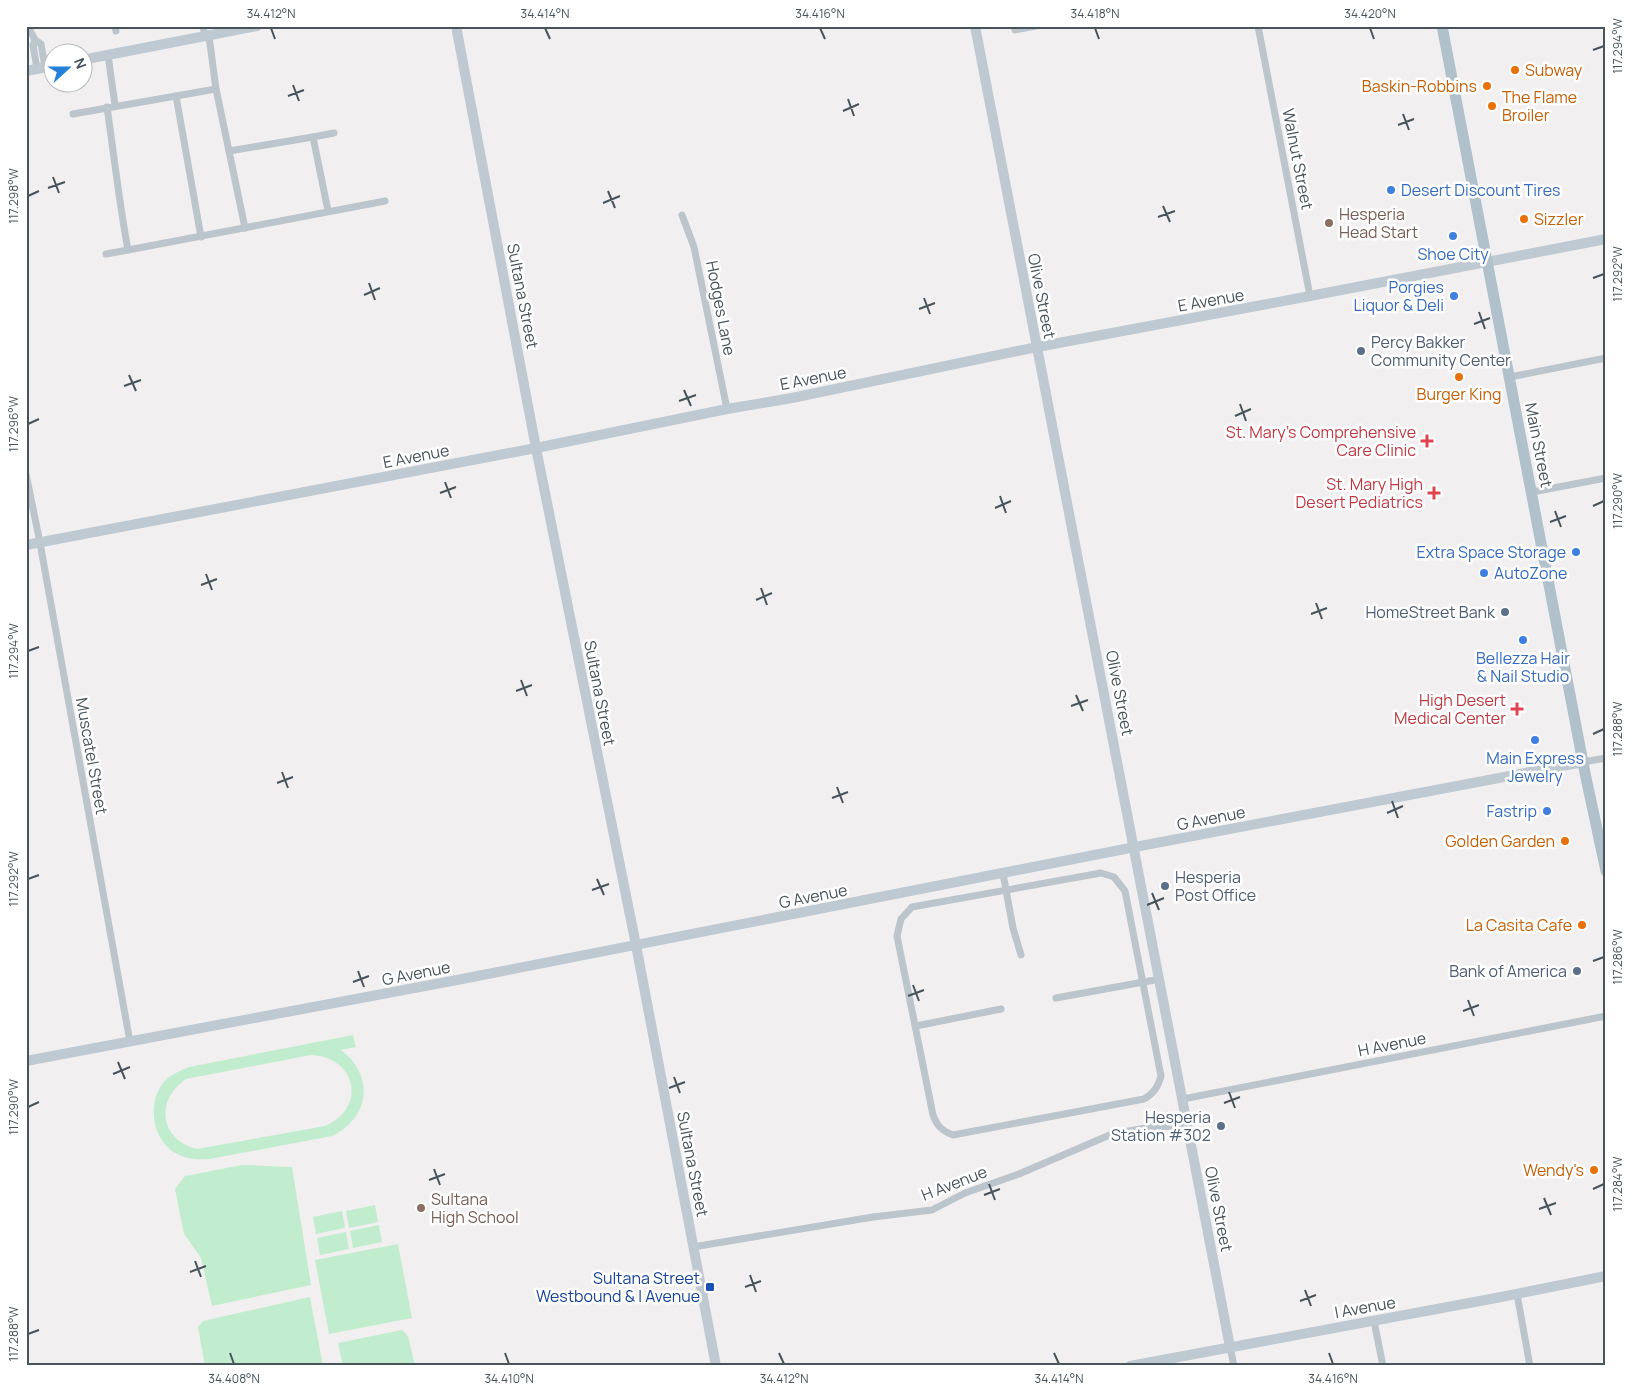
<svg xmlns="http://www.w3.org/2000/svg" width="1632" height="1392" font-family="Manrope,sans-serif">
	<rect width="100%" height="100%" fill="#f2eff0"/>
	<!-- park -->
	<g fill="#c1edce" fill-rule="evenodd">
		<path d="M353 1035 356 1047 341 1050C375 1076 370 1118 332 1136L210 1159C197 1160 186 1159 175 1153 152 1139 147 1104 163 1083 169 1075 180 1071 189 1067ZM311 1055C357 1057 367 1108 325 1126L197 1149C159 1139 155 1100 186 1079Z"/>
		<path d="M242 1165 292 1167 311 1285 212 1306 201 1258 184 1234 175 1189 185 1176Z"/>
		<path d="M375 1205 378 1222 349 1228 346 1211Z"/>
		<path d="M342 1211 345 1228 316 1234 313 1217Z"/>
		<path d="M379 1225 382 1242 353 1248 350 1231Z"/>
		<path d="M346 1232 349 1249 320 1255 317 1238Z"/>
		<path d="M398 1244 412 1318 329 1334 315 1260Z"/>
		<path d="M310 1297 323 1366H205L198 1327 203 1321Z"/>
		<path d="M402 1330 408 1336 415 1366H343L338 1343Z"/>
	</g>
	<g fill="none" stroke-linecap="round" stroke-linejoin="round">
		<!-- street -->
		<g stroke="#bcc5cb" stroke-width="7">
			<path d="M28 26 35 40"/>
			<path d="M115 26 116 31"/>
			<path d="M203 26 205 36"/>
			<path d="M1014 26 1015 30 1036 26"/>
			<path d="M1258 26 1310 296"/>
			<path d="M209 36 216 89 229 151"/>
			<path d="M108 55 115 105"/>
			<path d="M37 69 33 45 35 40 41 44 45 67"/>
			<path d="M176 96 201 237"/>
			<path d="M73 114 216 89"/>
			<path d="M328 211 313 137 334 133"/>
			<path d="M682 215 694 247 727 409"/>
			<path d="M245 228 229 151 313 137"/>
			<path d="M128 250 385 201"/>
			<path d="M106 254 128 250C119 202 114 155 107 107"/>
			<path d="M1510 377 1606 358"/>
			<path d="M26 474 40 543 130 1042"/>
			<path d="M1532 492 1606 478"/>
			<path d="M1583 762 1606 758"/>
			<path d="M1101 873 1114 877 1125 891 1161 1076C1158 1087 1154 1093 1144 1099L953 1135C942 1131 937 1126 933 1115L897 936 901 919 912 907Z"/>
			<path d="M1003 874 1013 928 1021 955"/>
			<path d="M1056 998 1160 979"/>
			<path d="M916 1026 1001 1009"/>
			<path d="M1183 1099 1606 1016"/>
			<path d="M693 1247 873 1217 932 1210 965 1193 1019 1174 1112 1134 1146 1128 1188 1125"/>
			<path d="M1517 1294 1530 1366"/>
			<path d="M1374 1321 1383 1366"/>
			<path d="M1230 1347 1234 1366"/>
		</g>
		<!-- secondary -->
		<g stroke="#bec9d2" stroke-width="10">
			<path d="M456 26 536 448 636 945 716 1366"/>
			<path d="M975 26 1230 1347"/>
			<path d="M82 60 257 26"/>
			<path d="M26 71 52 66"/>
			<path d="M26 545 536 448 727 409 792 398 1037 347 1310 296 1606 239"/>
			<path d="M26 1061 457 980 1135 847 1583 762"/>
			<path d="M1130 1366 1496 1298 1606 1276"/>
		</g>
		<!-- primary -->
		<path stroke="#b1c1cc" stroke-width="11" d="M1442 26 1585 773 1606 871"/>
	</g>
	<!-- ticks -->
	<path fill="none" stroke="#48545c" stroke-width="2" d="M271 28 275 39M545 28 550 39M820 28 825 39M1095 28 1099 39M1370 28 1374 39M1593 50 1604 46M293 85 299 101M288 96 304 90M848 99 854 116M843 111 859 104M1403 114 1409 130M1398 125 1414 119M53 177 59 193M48 188 65 182M608 191 615 208M28 196 39 191M603 203 620 196M1163 206 1170 222M1158 217 1175 211M1593 278 1604 274M369 283 375 300M364 295 380 288M924 298 930 314M919 309 935 303M1479 312 1485 329M1474 324 1490 318M129 375 136 391M124 386 141 380M684 390 691 406M679 401 696 395M1240 404 1246 421M1235 416 1251 409M28 424 39 419M445 482 451 498M440 493 456 487M1000 496 1006 513M1593 506 1604 501M995 508 1011 501M1555 511 1561 527M1550 522 1566 516M206 574 212 590M201 585 217 579M761 588 767 605M756 600 772 593M1316 603 1322 619M1311 614 1327 608M28 651 39 647M521 680 527 696M516 691 532 685M1076 695 1083 711M1071 706 1088 700M1593 734 1604 729M282 772 288 788M277 783 293 777M837 787 843 803M832 798 848 792M1392 801 1398 818M1387 813 1403 806M28 879 39 875M597 879 604 895M592 890 609 884M1152 893 1159 910M1147 905 1164 898M1593 961 1604 957M358 971 364 987M353 982 369 976M913 985 919 1001M908 996 924 990M1468 1000 1474 1016M1463 1011 1479 1005M118 1062 125 1079M113 1074 130 1067M674 1077 680 1093M669 1088 685 1082M1229 1092 1235 1108M1224 1103 1240 1097M28 1107 39 1102M434 1169 440 1185M429 1180 445 1174M989 1184 995 1200M1593 1189 1604 1184M984 1195 1000 1189M1544 1198 1551 1215M1539 1209 1556 1203M195 1261 201 1277M190 1272 206 1266M750 1275 756 1292M745 1287 761 1281M1305 1290 1311 1306M1300 1301 1316 1295M28 1334 39 1330M230 1353 234 1364M505 1353 509 1364M779 1353 784 1364M1054 1353 1059 1364M1329 1353 1333 1364"/>
	<!-- markers -->
	<g fill="#e8710a" stroke="#fff" stroke-width="2">
		<circle cx="1515" cy="70" r="5"/>
		<circle cx="1487" cy="86" r="5"/>
		<circle cx="1492" cy="106" r="5"/>
		<circle cx="1524" cy="219" r="5"/>
		<circle cx="1459" cy="377" r="5"/>
		<circle cx="1565" cy="841" r="5"/>
		<circle cx="1582" cy="925" r="5"/>
		<circle cx="1594" cy="1170" r="5"/>
	</g>
	<g fill="#3f7fe0" stroke="#fff" stroke-width="2">
		<circle cx="1391" cy="190" r="5"/>
		<circle cx="1453" cy="236" r="5"/>
		<circle cx="1454" cy="296" r="5"/>
		<circle cx="1576" cy="552" r="5"/>
		<circle cx="1484" cy="573" r="5"/>
		<circle cx="1523" cy="640" r="5"/>
		<circle cx="1535" cy="740" r="5"/>
		<circle cx="1547" cy="811" r="5"/>
	</g>
	<g fill="#8d6e63" stroke="#fff" stroke-width="2">
		<circle cx="1329" cy="223" r="5"/>
		<circle cx="421" cy="1208" r="5"/>
	</g>
	<g fill="#5c6f8a" stroke="#fff" stroke-width="2">
		<circle cx="1361" cy="351" r="5"/>
		<circle cx="1505" cy="612" r="5"/>
		<circle cx="1165" cy="886" r="5"/>
		<circle cx="1577" cy="971" r="5"/>
		<circle cx="1221" cy="1126" r="5"/>
	</g>
	<g fill="#e0444e" stroke="#fff" stroke-width="2">
		<path d="M1424.5 433.5h5v5h5v5h-5v5h-5v-5h-5v-5h5z"/>
		<path d="M1431.5 485.5h5v5h5v5h-5v5h-5v-5h-5v-5h5z"/>
		<path d="M1514.5 701.5h5v5h5v5h-5v5h-5v-5h-5v-5h5z"/>
	</g>
	<rect fill="#1a4fb4" stroke="#fff" stroke-width="2" x="705" y="1282" width="10" height="10" rx="2.5"/>
	<g text-anchor="middle" dominant-baseline="central" stroke-width="5" stroke-linejoin="round" paint-order="stroke">
		<!-- food labels -->
		<g font-size="16" fill="#c56008" stroke="#fff" text-anchor="end">
			<text x="1525" y="70" text-anchor="start">Subway</text>
			<text x="1477" y="86">Baskin-Robbins</text>
			<text x="1502" y="97" text-anchor="start">The Flame<tspan x="1502" dy="18">Broiler</tspan></text>
			<text x="1534" y="219" text-anchor="start">Sizzler</text>
			<text x="1459" y="394" text-anchor="middle">Burger King</text>
			<text x="1555" y="841">Golden Garden</text>
			<text x="1572" y="925">La Casita Cafe</text>
			<text x="1584" y="1170">Wendy's</text>
		</g>
		<!-- street labels -->
		<g font-size="16" fill="#48545c" stroke="#fff">
			<text transform="translate(1298 159) rotate(79)">Walnut Street</text>
			<text transform="translate(523 296) rotate(79)">Sultana Street</text>
			<text transform="translate(1042 296) rotate(79)">Olive Street</text>
			<text transform="translate(1211 300) rotate(-10)">E Avenue</text>
			<text transform="translate(721 308) rotate(79)">Hodges Lane</text>
			<text transform="translate(813 378) rotate(-11)">E Avenue</text>
			<text transform="translate(1539 445) rotate(79)">Main Street</text>
			<text transform="translate(416 456) rotate(-11)">E Avenue</text>
			<text transform="translate(600 693) rotate(79)">Sultana Street</text>
			<text transform="translate(1120 693) rotate(79)">Olive Street</text>
			<text transform="translate(92 756) rotate(80)">Muscatel Street</text>
			<text transform="translate(1211 818) rotate(-11)">G Avenue</text>
			<text transform="translate(813 896) rotate(-11)">G Avenue</text>
			<text transform="translate(416 973) rotate(-11)">G Avenue</text>
			<text transform="translate(1392 1044) rotate(-11)">H Avenue</text>
			<text transform="translate(693 1164) rotate(79)">Sultana Street</text>
			<text transform="translate(954 1183) rotate(-21)">H Avenue</text>
			<text transform="translate(1219 1209) rotate(79)">Olive Street</text>
			<text transform="translate(1365 1307) rotate(-10)">I Avenue</text>
		</g>
		<!-- shop labels -->
		<g font-size="16" fill="#366cbe" stroke="#fff">
			<text x="1401" y="190" text-anchor="start">Desert Discount Tires</text>
			<text x="1453" y="254">Shoe City</text>
			<text x="1444" y="287" text-anchor="end">Porgies<tspan x="1444" dy="18">Liquor &amp; Deli</tspan></text>
			<text x="1566" y="552" text-anchor="end">Extra Space Storage</text>
			<text x="1494" y="573" text-anchor="start">AutoZone</text>
			<text x="1523" y="658">Bellezza Hair<tspan x="1523" dy="18">&amp; Nail Studio</tspan></text>
			<text x="1535" y="758">Main Express<tspan x="1535" dy="18">Jewelry</tspan></text>
			<text x="1537" y="811" text-anchor="end">Fastrip</text>
		</g>
		<!-- education labels -->
		<g font-size="16" fill="#785e54" stroke="#fff" text-anchor="start">
			<text x="1339" y="214">Hesperia<tspan x="1339" dy="18">Head Start</tspan></text>
			<text x="431" y="1199">Sultana<tspan x="431" dy="18">High School</tspan></text>
		</g>
		<!-- service labels -->
		<g font-size="16" fill="#4e5e75" stroke="#fff" text-anchor="end">
			<text x="1371" y="342" text-anchor="start">Percy Bakker<tspan x="1371" dy="18">Community Center</tspan></text>
			<text x="1495" y="612">HomeStreet Bank</text>
			<text x="1175" y="877" text-anchor="start">Hesperia<tspan x="1175" dy="18">Post Office</tspan></text>
			<text x="1567" y="971">Bank of America</text>
			<text x="1211" y="1117">Hesperia<tspan x="1211" dy="18">Station #302</tspan></text>
		</g>
		<!-- health labels -->
		<g font-size="16" fill="#be3a42" stroke="#fff" text-anchor="end">
			<text x="1416" y="432">St. Mary's Comprehensive<tspan x="1416" dy="18">Care Clinic</tspan></text>
			<text x="1423" y="484">St. Mary High<tspan x="1423" dy="18">Desert Pediatrics</tspan></text>
			<text x="1506" y="700">High Desert<tspan x="1506" dy="18">Medical Center</tspan></text>
		</g>
		<!-- transit labels -->
		<g font-size="16" fill="#164399" stroke="#fff" text-anchor="end">
			<text x="700" y="1278">Sultana Street<tspan x="700" dy="18">Westbound &amp; I Avenue</tspan></text>
		</g>
	</g>
	<!-- border -->
	<rect width="1632" height="1392" fill="none" stroke="#ffffff" stroke-width="55"/>
	<!-- north arrow -->
	<g transform="translate(68 68) rotate(69)"><circle r="24" fill="#ffffff" stroke="#b6bbbe"/>
	<path d="M0-4L9 19L0 12L-9 19Z" fill="#2480d8"/>
	<text y="-8" font-size="14" font-weight="bold" text-anchor="middle" fill="#48545c">N</text>
	</g>
	<rect x="28" y="28" width="1576" height="1336" fill="none" stroke="#48545c" stroke-width="2"/>
	<g font-size="12" text-anchor="middle" fill="#48545c">
		<text x="271" y="18">34.412°N</text>
		<text x="545" y="18">34.414°N</text>
		<text x="820" y="18">34.416°N</text>
		<text x="1095" y="18">34.418°N</text>
		<text x="1370" y="18">34.420°N</text>
		<text transform="translate(1618 46) rotate(-90)" y="4">117.294°W</text>
		<text transform="translate(14 196) rotate(-90)" y="4">117.298°W</text>
		<text transform="translate(1618 274) rotate(-90)" y="4">117.292°W</text>
		<text transform="translate(14 424) rotate(-90)" y="4">117.296°W</text>
		<text transform="translate(1618 501) rotate(-90)" y="4">117.290°W</text>
		<text transform="translate(14 651) rotate(-90)" y="4">117.294°W</text>
		<text transform="translate(1618 729) rotate(-90)" y="4">117.288°W</text>
		<text transform="translate(14 879) rotate(-90)" y="4">117.292°W</text>
		<text transform="translate(1618 957) rotate(-90)" y="4">117.286°W</text>
		<text transform="translate(14 1107) rotate(-90)" y="4">117.290°W</text>
		<text transform="translate(1618 1184) rotate(-90)" y="4">117.284°W</text>
		<text transform="translate(14 1334) rotate(-90)" y="4">117.288°W</text>
		<text x="234" y="1383">34.408°N</text>
		<text x="509" y="1383">34.410°N</text>
		<text x="784" y="1383">34.412°N</text>
		<text x="1059" y="1383">34.414°N</text>
		<text x="1333" y="1383">34.416°N</text>
	</g>
</svg>
